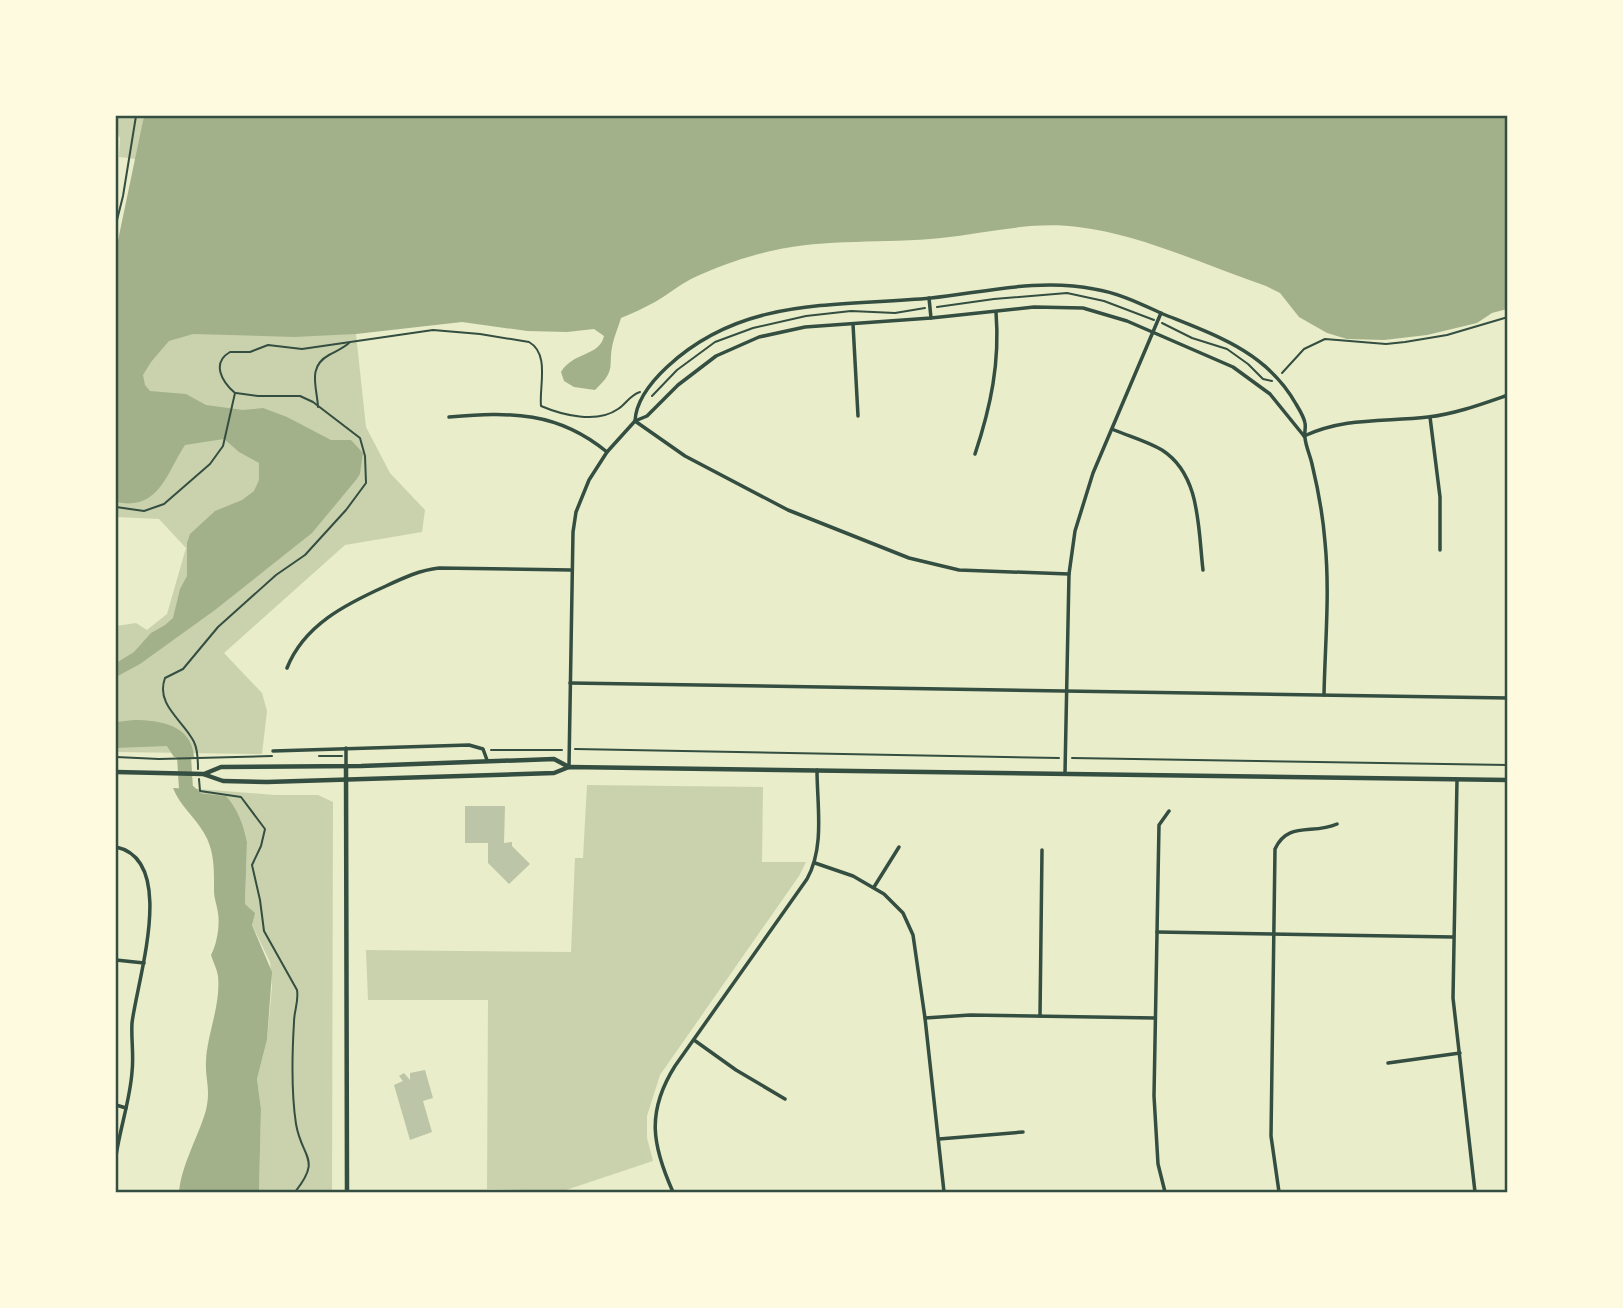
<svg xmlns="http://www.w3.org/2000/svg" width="1623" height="1308" font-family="'Varela Round',sans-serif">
	<rect width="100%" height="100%" fill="#e9edc9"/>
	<!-- green -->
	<g fill="#cad2ad">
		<path d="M117 116H144L136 159 119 157 120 138 116 131Z"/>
		<path d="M253 330 356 334 366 427 390 473 425 510 422 532 345 545 224 653 262 693 267 711 262 754 116 752V626L136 623 147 630 167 614 186 548 159 519 116 517V332Z"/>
		<path d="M587 785 763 787 762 862H806L799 876 660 1075 647 1116V1138L653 1161 563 1191 487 1189 488 1000H368L366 950 571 952 575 858H583Z"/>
		<path d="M198 789 275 795H318L333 802 332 1192H259L261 1109 257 1079 267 1040 272 986 270 962 252 925 250 908 245 905 247 842 245 832 226 796 199 793Z"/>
	</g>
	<!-- water -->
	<g fill="#a3b18a">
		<path d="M144 116H1507V309L1492 313 1477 323 1427 335 1384 340 1347 339 1327 333 1299 317 1280 293 1266 286C1204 265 1143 235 1078 227 1033 221 986 233 941 238 885 244 826 238 771 251 744 257 716 267 691 279 678 286 667 295 655 302 644 308 633 313 621 318 619 325 616 332 614 339 606 366 619 368 595 390L574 387 564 381 561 372C574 351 599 357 604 336L594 329 567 332 527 331 462 322 356 334 294 337 193 334 169 341 151 362 143 375 145 385 150 391 186 394 206 405 243 410 263 408 287 417 331 440H351L363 453 360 474 356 480 312 533 215 610 140 664 116 677V663L134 652 151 633 165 625 173 618 180 589 187 576V543L190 534 215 511 242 500 254 491 259 480V463L239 452 224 439 185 445C166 474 159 511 116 502V250Z"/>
		<path d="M134 720C160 720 192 725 194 757H174L167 746 116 748V722Z"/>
		<path d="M173 788 198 789 199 793 226 796C237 808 244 826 247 842L245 904 255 913 252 925 272 972 267 1040 257 1079 261 1109 259 1192H179C182 1163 198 1138 206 1110 211 1088 205 1080 206 1061 207 1034 221 1005 218 976 217 969 213 962 211 955 217 944 220 925 218 913 217 905 214 898 214 891 214 871 215 851 204 833 195 817 180 806 173 788Z"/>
	</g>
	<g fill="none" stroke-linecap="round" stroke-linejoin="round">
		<!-- river -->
		<path stroke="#a3b18a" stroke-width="14" d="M174 744 184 756 186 789 200 802"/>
	</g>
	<!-- building -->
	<g fill="#bcc5a7">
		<path d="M465 806H505L504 843 512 842V846L530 864 509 884 488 863V843H465Z"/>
		<path d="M425 1070 433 1098 423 1101 432 1132 410 1140 394 1085 403 1081 399 1076 404 1073 410 1080V1073Z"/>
	</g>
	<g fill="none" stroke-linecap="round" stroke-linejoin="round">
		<!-- path -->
		<g stroke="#344e41" stroke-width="2">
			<path d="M116 224 123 196 136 116"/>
			<path d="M937 307 994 299 1067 293 1104 301 1154 320"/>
			<path d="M1162 323 1192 338 1227 349 1248 364 1263 379 1272 381"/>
			<path d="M1282 373 1304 349 1325 339 1386 344 1405 342 1447 335 1508 317"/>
			<path d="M652 396 677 370 715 342 753 328 806 316 851 311 895 313 925 308"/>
			<path d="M318 407C317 387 307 367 329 355 336 351 342 349 349 343"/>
			<path d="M116 507 144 511 164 504 210 464 223 446 235 393C222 382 211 363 230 352H250L268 345 302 349 433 330 480 334 529 342C550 354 539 386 541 406 562 415 597 424 618 409 626 404 630 395 640 392"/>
			<path d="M575 749 1059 758"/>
			<path d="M491 750H562"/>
			<path d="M319 756H342"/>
			<path d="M116 757 159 759 272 756"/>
			<path d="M1072 758 1508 765"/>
			<path d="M198 769C198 761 198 750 194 742 184 721 155 705 165 678L183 669 218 627 276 575 305 555 346 510 366 483 365 456 360 438 313 402 300 396H258L236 393"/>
			<path d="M199 779 200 791 241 797 265 829 261 846 252 865 260 900 264 931 297 990C299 1001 294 1011 294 1022 292 1055 291 1091 296 1124 302 1159 322 1158 295 1192"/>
		</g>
		<!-- minor -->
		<g stroke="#344e41" stroke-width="3.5">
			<path d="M929 298 931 318"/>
			<path d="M853 324 858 416"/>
			<path d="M449 417C511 412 557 411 607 452"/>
			<path d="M1430 417 1440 497V550"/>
			<path d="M635 421C636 401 652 381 667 367 743 296 835 307 931 298 985 292 1040 278 1094 289 1119 293 1141 304 1163 314 1215 335 1267 352 1296 404 1299 409 1304 417 1305 423 1306 428 1304 433 1305 438 1306 447 1310 455 1312 464 1318 489 1323 516 1325 542 1330 593 1325 644 1324 695"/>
			<path d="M635 421 685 456 788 510 909 558 959 570 1069 574"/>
			<path d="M1112 429C1128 436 1147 441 1162 450 1201 475 1198 529 1203 570"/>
			<path d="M1304 436C1346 417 1383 422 1428 417 1455 414 1482 404 1508 395"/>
			<path d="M975 454C991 406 1000 362 996 312"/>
			<path d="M287 668C304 625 346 604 386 586 403 578 420 570 439 568L571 570"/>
			<path d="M570 683 1508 698"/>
			<path d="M346 748V766"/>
			<path d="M273 751 469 745 483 749 487 760"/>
			<path d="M569 766 573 532 576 512 589 480 607 452 635 421 647 416 678 385 716 356 759 337 805 327 931 318 1034 307 1083 308 1127 321 1233 367 1270 394 1304 436"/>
			<path d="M1065 773 1069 574 1075 531 1093 473 1161 313"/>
			<path d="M1457 780 1453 998 1475 1192"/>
			<path d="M116 847C178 860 137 980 132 1023 131 1039 134 1055 132 1072 130 1100 120 1128 116 1156"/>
			<path d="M815 863 853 876 884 894 903 913 913 935 925 1018 944 1192"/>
			<path d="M874 887 899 847"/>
			<path d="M1157 932 1453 937"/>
			<path d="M116 960 144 963"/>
			<path d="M1040 1016 1042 850"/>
			<path d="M925 1018 970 1015 1155 1018"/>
			<path d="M694 1040 736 1070 785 1099"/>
			<path d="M1388 1063 1460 1053"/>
			<path d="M116 1105 126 1108"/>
			<path d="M939 1139 1023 1132"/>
			<path d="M673 1192C652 1145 646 1112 675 1066L807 879C825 847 817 805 817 770"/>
			<path d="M1165 1192 1158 1164 1154 1096 1159 825 1169 811"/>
			<path d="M1279 1192 1271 1136 1275 849C1288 821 1312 835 1337 824"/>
		</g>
		<!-- tertiary -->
		<path stroke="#344e41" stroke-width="4.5" d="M346 766 347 1192"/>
		<!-- secondary -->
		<g stroke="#344e41" stroke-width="4.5">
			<path d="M116 772 203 774 223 781 267 782 554 773 569 767 1508 780"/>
			<path d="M204 774 221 767 361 766 554 759 569 767"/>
		</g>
	</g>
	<!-- border -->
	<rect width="1623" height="1308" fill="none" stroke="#fefae0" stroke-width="234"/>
	<rect x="117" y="117" width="1389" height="1074" fill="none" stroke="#344e41" stroke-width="2.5"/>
</svg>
